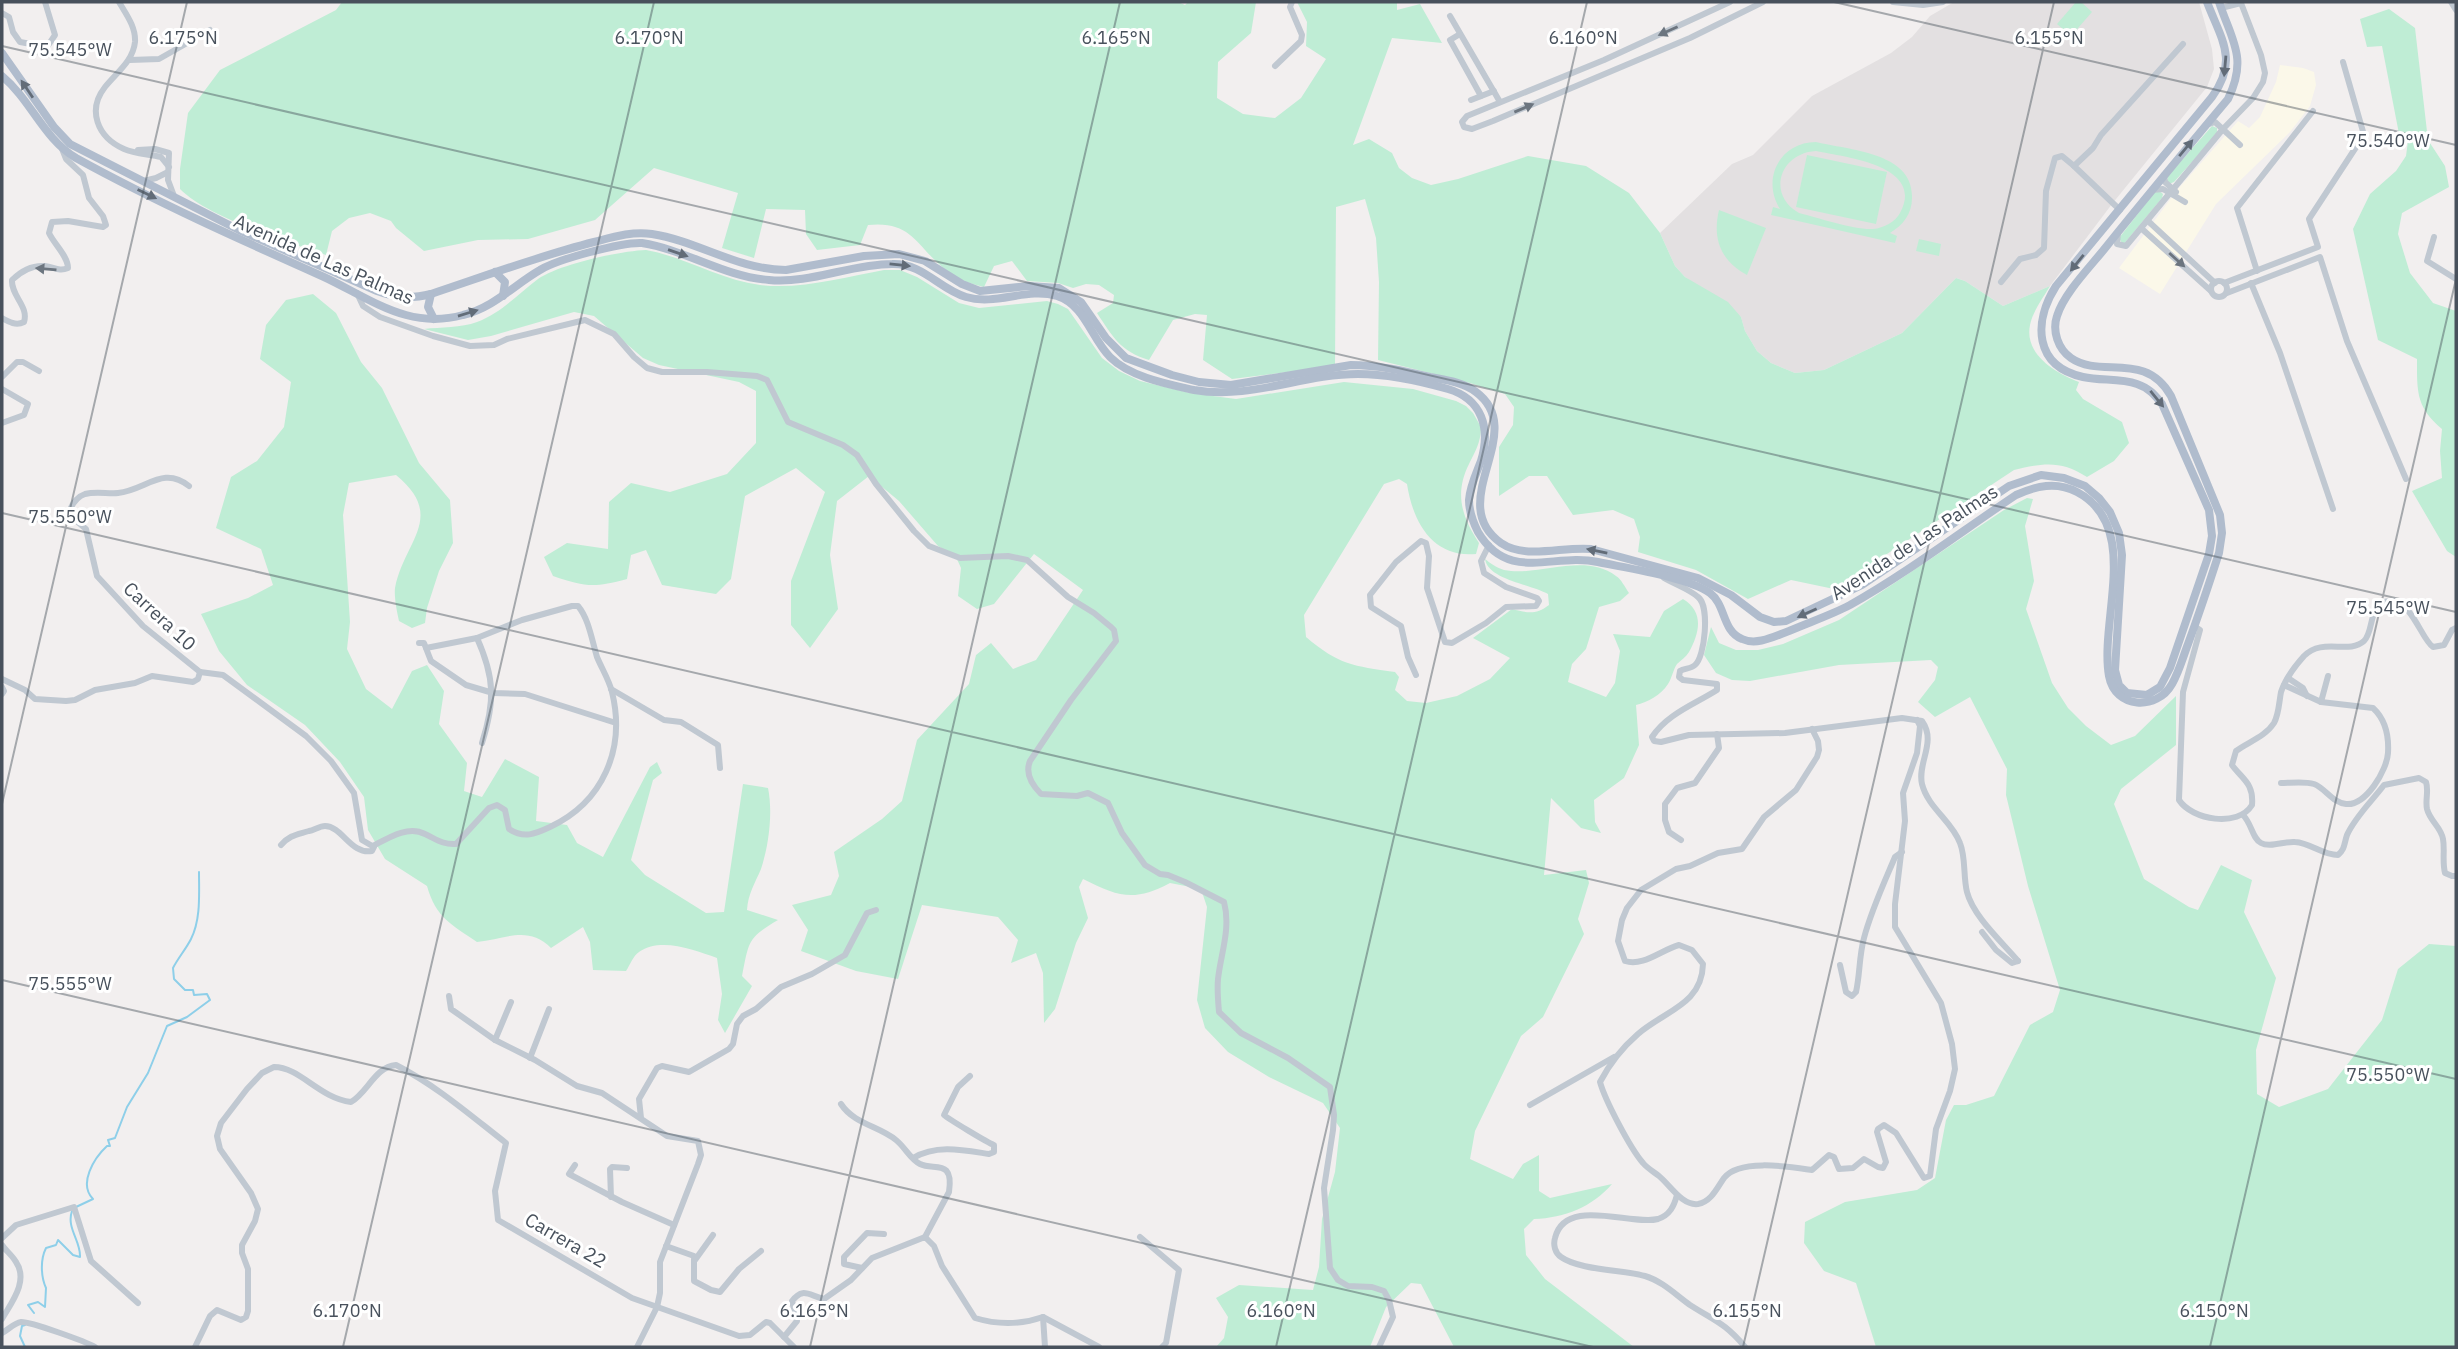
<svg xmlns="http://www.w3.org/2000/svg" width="2458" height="1349" font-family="'IBM Plex Sans',sans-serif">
	<rect width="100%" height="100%" fill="#f2efef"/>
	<!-- commercial -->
	<path fill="#fbf8e9" d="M2280 65 2303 68 2314 72 2316 85 2310 106 2290 132 2216 204 2160 294 2119 268 2178 189 2238 121 2249 128 2260 117 2276 82Z"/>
	<!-- education -->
	<path fill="#e3e0e1" d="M1954 2H2199L2212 49 2214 69 2207 87 2112 204 2050 286 2003 306 1965 281 1956 278 1902 333 1824 370 1795 373 1771 363 1757 351 1745 331 1741 317 1685 277 1675 266 1660 233 1732 164 1753 155 1812 96 1891 53 1912 37 1930 16Z"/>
	<!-- green -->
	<g fill="#bfedd5" fill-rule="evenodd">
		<path d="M342 2H1178L1185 5 1188 2H1256L1251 33 1218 62 1217 98 1243 114 1275 118 1301 98 1326 59 1306 46 1307 22 1297 2H1397V10L1420 4 1442 43 1392 38 1353 145 1369 139 1392 153 1399 168 1412 178 1431 185 1458 179 1528 156 1586 166 1629 193 1660 233 1675 266 1685 277 1728 302 1741 317 1745 331 1757 351 1771 363 1795 373 1824 370 1902 333 1956 278 1965 281 2003 306 2050 286C2043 298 2033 311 2030 325 2024 355 2056 373 2079 382L2076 390 2083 399 2122 422 2129 443 2114 461 2087 477C2061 460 2043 463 2014 470L1834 589 1791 580 1748 599 1696 570 1638 552 1640 537 1634 519 1613 510 1573 515 1547 476H1529L1499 496V447L1513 425 1514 407 1505 394 1470 383 1378 360 1379 282 1376 238 1365 199 1336 207 1335 366 1232 379 1203 360 1207 315 1195 314 1173 320 1149 360C1120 351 1113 337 1097 313L1113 303 1114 295 1099 285 1086 284 1073 288 1058 283 1027 281 1012 261 994 266 984 287C971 284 959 280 949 272 917 250 915 220 868 225L860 245 817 250 806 234 805 210 766 209 754 258 722 248 738 193 654 168 595 220 528 239 478 240 424 251 396 228 391 221 370 213 349 218 332 231 326 255C286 241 209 218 180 189V169L188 113 220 70 336 10Z"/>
		<path d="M2076 2H2081L2092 12 2071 36 2057 24Z"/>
		<path d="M2389 9 2415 28 2428 140 2445 166 2449 187 2402 213 2398 234 2410 273 2433 303 2456 311V557L2447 551 2412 491 2442 478 2440 451 2442 429C2416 407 2417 392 2417 359L2378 340 2353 229 2370 194 2396 171 2406 156 2408 141 2400 139 2382 46 2367 47 2360 19Z"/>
		<path d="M2212 126 2217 128V134L2174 182 2169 184 2167 181 2168 176Z"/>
		<path d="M1816 142C1848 150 1914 152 1912 198 1912 214 1903 225 1890 233L1897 236 1895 243 1771 215 1773 207 1780 209C1761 179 1780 142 1816 142ZM1816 151C1844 157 1926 165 1900 213 1895 222 1884 228 1873 229 1854 230 1819 218 1799 213 1766 194 1780 153 1816 151Z"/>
		<path d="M1807 155 1887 172 1876 224 1796 207Z"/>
		<path d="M2159 191 2163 194 2162 198 2123 245 2119 238 2154 193Z"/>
		<path d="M1719 210 1766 228 1747 275C1721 261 1712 239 1719 210Z"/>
		<path d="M1919 239 1941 244 1939 256 1916 251Z"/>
		<path d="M646 250C685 257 721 280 760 285 800 290 845 277 884 270H900L917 277 959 303 979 308 1047 301 1058 304 1068 309 1102 358 1119 371 1140 381 1190 393 1236 399 1344 382 1413 389 1456 401 1466 406 1473 413 1481 427C1481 442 1475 452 1469 464 1454 494 1462 517 1479 543L1476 554C1433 558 1413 523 1407 484L1399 479 1384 484 1304 615 1306 637C1339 665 1353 666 1395 672L1399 677 1395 690 1407 701 1426 703 1457 696 1490 679 1510 658 1473 638 1512 609C1527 613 1536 615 1549 605L1548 594C1531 584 1488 580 1485 559 1490 563 1497 568 1504 570 1539 577 1584 552 1616 576 1621 579 1625 587 1629 593L1620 601 1599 607 1586 649 1572 664 1568 682 1606 697 1615 683 1620 651 1613 634 1650 637 1664 611 1683 599C1704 612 1700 632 1689 652 1686 657 1681 660 1677 664 1673 670 1672 678 1668 684 1661 695 1648 702 1636 705L1639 745 1624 778 1594 800 1595 822 1601 833 1581 828 1551 798 1544 875 1586 870 1589 883 1578 919 1584 934 1543 1017 1521 1036 1475 1131 1470 1159 1513 1179 1523 1164 1539 1155V1191L1550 1198 1612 1184C1592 1207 1565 1218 1534 1219L1524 1229 1526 1255 1545 1279 1634 1347H1454L1421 1284 1411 1283 1386 1307 1370 1347H1216L1224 1338 1228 1317 1216 1298 1239 1285 1313 1290 1319 1267 1322 1219 1335 1172 1340 1128 1323 1103 1269 1077 1228 1052 1205 1028 1197 1000 1207 907 1201 889 1170 883C1134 902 1119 897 1083 879L1079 887 1088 918 1076 943 1055 1009 1044 1023 1043 973 1036 953 1011 963 1018 940 998 917 922 905 898 979 856 971 801 951 808 930 792 905 831 895 839 876 834 852 882 819 902 801 917 740 969 684 976 655 991 643 1013 669 1036 660 1083 590 1034 554 994 604 977 609 958 596 961 568 956 557 938 546 899 501 869 476 837 501 830 555 838 609 810 648 791 625V581L825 492 796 468 745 496 731 579 716 594 662 585 646 550 631 555 627 579C593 588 586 587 553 576L544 557 567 543 608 549 609 502 631 483 670 492 727 474 756 443V391L739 382 659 365 643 358 594 316 574 312 491 336 468 340 424 329C441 327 461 328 477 322 501 313 518 294 538 279 560 264 620 251 646 250Z"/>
		<path d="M313 294 336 313 361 362 382 388 419 463 450 500 453 543 439 571 427 608 425 623 412 628 399 621C397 612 394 598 395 588 404 541 447 517 396 475L349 483 343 515 350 622 347 649 366 689 392 709 412 671 427 665 444 691 439 724 467 763 464 791 482 797 505 759 539 777 536 821 567 825 577 843 603 857 650 767 657 762 662 773 653 780 631 860 645 875 706 913 724 912 743 784 768 788C773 812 769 845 761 869 755 883 748 894 747 910L778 920C747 938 749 942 742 976L752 986 725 1033 718 1020 722 994 717 958C694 950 661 937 639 952 633 956 630 965 626 971L593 970 590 942 583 927 551 948C528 925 506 939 477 942 451 924 436 918 427 886L385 859 368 830 364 797 340 762 305 725 247 685 219 651 201 614 248 598 273 585 261 549 216 528 231 477 257 461 284 427 291 382 260 359 266 325 286 300Z"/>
		<path d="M2027 498 2033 499 2025 526 2034 581 2026 609 2052 683 2068 708 2086 726 2111 745 2135 736 2176 696V745L2121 789 2114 804 2144 879 2189 907 2198 910 2221 865 2252 880 2244 912 2276 978 2256 1050 2257 1094 2279 1107 2328 1089 2382 1020 2398 969 2429 944 2456 946V1347H1876L1856 1283 1824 1271 1804 1243 1805 1222 1845 1202 1917 1190 1935 1178 1946 1120 1954 1105H1966L1994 1096 2030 1025 2053 1012 2060 990 2028 886 2006 795 2007 769 1970 697 1935 717 1918 702 1935 680 1938 667 1931 660 1839 665 1750 681 1732 680 1716 673 1704 655 1711 627 1719 643 1736 650H1758L1783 644 1839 620 2004 510Z"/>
	</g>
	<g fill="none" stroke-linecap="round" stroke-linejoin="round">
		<!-- stream -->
		<g stroke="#8ecfe9" stroke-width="2">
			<path d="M76 1207 93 1199C78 1184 94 1158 107 1146H110L108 1140 115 1138 127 1107 148 1073 167 1026 187 1017 210 1000 207 994 194 995 193 990H185L174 979 173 968C178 958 186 949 191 939 201 919 199 894 199 872"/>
			<path d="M34 1313 28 1305 38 1302 45 1307 46 1288C41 1277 40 1260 46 1248L56 1245 58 1240 73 1255 80 1257C81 1241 66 1228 72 1211"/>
			<path d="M25 1325 22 1326 20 1336 25 1347"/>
		</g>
		<!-- minor -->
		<g stroke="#c0c8d1" stroke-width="6">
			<path d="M119 2C126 14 136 27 135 42 133 61 117 72 105 87 87 110 97 137 124 149 135 154 149 154 161 157L169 167"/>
			<path d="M1730 2 1604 60 1467 116 1462 122 1464 127 1472 129 1493 121 1690 38 1763 2"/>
			<path d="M1893 2 1923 5 1943 2"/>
			<path d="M2451 2 2456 10"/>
			<path d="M2 13 9 17 13 32 20 42 42 46 49 44 55 35 45 2"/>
			<path d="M1450 16 1500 102"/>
			<path d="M1460 34 1450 40 1481 96"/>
			<path d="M130 60 159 59 210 30"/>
			<path d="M1275 66 1301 41 1302 35 1290 7 1292 2"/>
			<path d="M1471 100 1494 91"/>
			<path d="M2206 125 2215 122 2240 145"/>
			<path d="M138 150 155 149 169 153 168 180 174 196"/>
			<path d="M2164 175 2165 182 2176 192"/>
			<path d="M144 181 156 178 168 172"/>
			<path d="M2152 190 2163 189 2185 202"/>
			<path d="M2120 210 2074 166 2093 148 2101 135 2183 44"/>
			<path d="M2148 221 2215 283"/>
			<path d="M2142 229 2211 291"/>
			<path d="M2118 233 2117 244 2126 246 2223 129 2253 98 2263 82 2265 73 2261 55 2241 3 2221 8"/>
			<path d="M2434 237 2427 261 2456 279"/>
			<path d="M2257 271 2237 208 2313 111"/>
			<circle cx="2219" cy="289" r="8"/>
			<path d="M2001 282 2020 259 2036 255 2044 248 2046 191 2055 158 2062 156 2074 166"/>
			<path d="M2224 283 2318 247 2309 219 2364 135 2343 62"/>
			<path d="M2251 283 2280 353 2333 509"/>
			<path d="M357 293 363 306 380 317 433 336 470 346 494 345 507 339 585 320 614 334 634 357 647 368 662 372H707L757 376 767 380 788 422 843 445 857 455 876 484 914 531 929 546 960 558 1008 556 1027 560 1068 597 1094 613 1111 627 1114 630 1116 641 1071 700 1030 761C1025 773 1032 785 1041 794L1077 796 1088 793 1108 803 1122 833 1145 865 1160 874 1168 875 1185 882 1224 902C1231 928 1221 953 1218 979 1217 990 1218 1001 1219 1012L1241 1033 1288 1058 1330 1087 1334 1115 1333 1130 1324 1188 1330 1268 1338 1280 1348 1286 1372 1287 1384 1291 1389 1300 1393 1317 1379 1347"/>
			<path d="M2227 293 2320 257 2347 341 2406 479"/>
			<path d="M2 318C9 322 16 326 24 322 29 306 11 296 12 280 21 271 32 265 45 266 54 267 59 272 68 268 68 256 54 244 49 233L52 222 68 221 103 227 106 225 103 216 89 198 83 175 66 159 62 149"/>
			<path d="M2 377 17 362H23L39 371"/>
			<path d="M2 389 28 404 24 415 2 423"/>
			<path d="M189 486C163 465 146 490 118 493 108 494 96 491 85 494 76 497 71 506 68 514L86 529 97 576 143 626 200 672"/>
			<path d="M1664 578C1674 584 1689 589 1698 597 1710 606 1705 657 1695 665 1691 669 1684 668 1680 671L1679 677 1683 680 1717 684V690C1695 704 1667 714 1652 737L1654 741 1661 742 1689 735 1785 733 1902 718 1922 721C1937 742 1917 763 1922 784 1928 808 1952 821 1960 843 1966 858 1963 876 1967 892 1973 916 2002 942 2018 961"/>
			<path d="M2194 626 2200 630 2183 692 2179 800C2192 820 2238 828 2252 805 2254 783 2242 779 2232 765L2236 751C2248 742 2265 737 2274 723 2279 714 2279 702 2281 692 2285 680 2295 666 2304 656 2323 637 2348 655 2364 641 2375 631 2367 600 2392 601 2412 602 2422 640 2433 647L2444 645 2452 630 2456 628"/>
			<path d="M477 638C495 678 495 702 482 743"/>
			<path d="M419 643H424L431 661 466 685 493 693 525 694 616 723"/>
			<path d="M200 672 223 675 306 736 331 761 354 793 362 840 374 847 372 851C351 855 342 826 325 826 320 826 314 830 309 831 296 835 290 835 281 845"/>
			<path d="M1416 675 1408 657 1401 626 1371 607 1370 595 1396 562 1421 541 1426 543 1429 556 1427 588 1445 642 1452 643 1486 623 1506 607 1536 606 1539 601 1537 598 1506 587 1484 573 1481 561 1489 545"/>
			<path d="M2288 678 2303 688 2307 696"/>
			<path d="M2 679 25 690 35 699 66 701 75 700 95 690 135 683 152 676 193 682 198 679 200 672"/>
			<path d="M2 687 4 691 2 694"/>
			<path d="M611 689 664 720 681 722 718 745 720 768"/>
			<path d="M2321 702 2328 676"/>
			<path d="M1812 729 1818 741 1819 750 1817 757 1796 790 1764 817 1742 849 1718 853 1690 866 1676 869 1641 890 1627 908 1622 920 1618 941 1625 961C1643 967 1661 950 1679 945L1692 950 1703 964C1702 1005 1664 1011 1638 1034 1623 1047 1610 1063 1600 1082 1605 1100 1630 1148 1643 1163 1647 1168 1654 1172 1659 1176 1670 1185 1682 1206 1698 1204 1711 1202 1717 1188 1724 1178 1739 1158 1791 1167 1812 1170L1829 1155 1834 1157 1839 1169 1853 1168 1864 1159 1878 1167 1883 1168 1886 1162 1877 1132 1878 1129 1884 1125 1896 1133 1924 1178 1930 1176 1936 1129 1950 1091 1955 1069 1952 1044 1941 1003 1895 927V904L1905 821 1903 793 1917 753 1920 726 1917 720"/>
			<path d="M2281 783C2291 783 2304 781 2314 784 2325 788 2333 803 2346 804 2366 806 2387 770 2388 753 2389 736 2386 720 2373 708L2321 702 2284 685"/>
			<path d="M2243 815C2252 824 2252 838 2261 843 2270 848 2285 841 2295 842 2311 843 2322 855 2338 855 2345 849 2344 844 2347 835 2355 817 2372 801 2384 785L2419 778 2426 782C2429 791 2425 800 2427 809 2430 821 2441 827 2443 839 2445 850 2442 861 2445 873L2452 876H2456"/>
			<path d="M1681 840 1669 832 1665 820V804L1677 788 1695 783 1719 748 1717 734"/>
			<path d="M373 846C388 838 408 825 425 834 436 839 443 845 456 844L489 808 497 805 505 810 509 829C524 839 535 834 550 827 603 802 626 749 612 692 609 680 602 669 597 657 592 641 589 619 578 606H572L522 620 477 638 426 648"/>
			<path d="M1982 932 1996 950 2012 963 2018 961"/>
			<path d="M1840 965 1846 992 1852 996 1856 992C1860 975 1859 956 1864 938 1871 911 1884 883 1895 857L1902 852"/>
			<path d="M449 996 451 1009 495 1040 535 1060 577 1086 602 1093 667 1136 698 1141 701 1155 698 1164 660 1262V1293L657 1307 637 1347"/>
			<path d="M495 1040 511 1002"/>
			<path d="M530 1058 549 1009"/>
			<path d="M841 1104C854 1124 879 1126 896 1140 905 1147 910 1159 920 1164 934 1171 954 1158 949 1192L925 1237"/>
			<path d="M1530 1105 1614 1057"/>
			<path d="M641 1118 639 1099 657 1068 662 1066 689 1072 729 1049 733 1044 737 1024 743 1016 756 1009 781 987 812 974 845 955 867 913 876 910"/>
			<path d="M913 1158C937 1144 963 1150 989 1154L994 1152V1145C988 1143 947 1118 944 1115L958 1087 970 1076"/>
			<path d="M575 1165 569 1174 622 1202 674 1225"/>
			<path d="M1677 1195C1674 1206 1670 1215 1658 1219 1631 1226 1565 1196 1555 1238 1553 1245 1555 1253 1561 1257 1579 1270 1623 1270 1645 1276 1662 1281 1676 1295 1690 1305 1715 1321 1725 1323 1745 1347"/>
			<path d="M611 1197 610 1169 612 1167 627 1168"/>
			<path d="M1140 1237 1179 1270 1166 1343 1162 1347"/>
			<path d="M2 1238 16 1225 74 1207 91 1261 138 1303"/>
			<path d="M2 1245C6 1251 12 1255 16 1262 29 1281 11 1303 2 1319"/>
			<path d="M666 1246 694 1256V1281L711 1290 720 1292 739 1269 761 1251"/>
			<path d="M695 1260 713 1235"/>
			<path d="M862 1268 844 1264V1257L867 1233 884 1234"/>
			<path d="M1043 1317 1045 1347"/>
			<path d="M2 1333C8 1330 14 1323 21 1322 29 1321 87 1342 95 1347"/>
			<path d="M784 1337 797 1321 792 1301C803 1287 808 1295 824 1299L851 1280 872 1258 925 1237 934 1246 942 1266 975 1318C998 1325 1020 1325 1043 1317L1099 1347"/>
			<path d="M195 1347 210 1316 217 1310 241 1320 246 1317 248 1311V1269L242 1253V1245L255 1221 258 1209 251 1193 220 1149 217 1136 221 1123 247 1089 262 1073 274 1067C300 1067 319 1098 351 1102 368 1092 375 1067 396 1065 437 1086 470 1115 506 1143L495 1191 498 1220 632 1298 739 1336 750 1335 766 1322 770 1323 794 1347"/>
		</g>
		<!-- major -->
		<g stroke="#b0bccd" stroke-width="8">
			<path d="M2 53 54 127 70 144 239 230 377 291C396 298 411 299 431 294 485 276 539 256 594 242 613 237 632 231 652 234 698 241 738 270 786 270L864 256 899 254 925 261 962 284 980 291 1029 286 1059 288 1081 302 1106 338 1126 358 1172 375 1199 382 1231 385 1351 365C1378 365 1404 371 1430 377 1445 380 1463 382 1476 392 1530 432 1443 502 1501 543 1526 560 1563 546 1591 549L1698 578 1731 595 1760 617 1774 622 1786 621 1862 585 2009 486 2041 475 2064 478 2085 486 2099 498 2110 512 2119 533 2122 555 2115 670 2119 685 2127 693 2147 695 2160 687 2170 668 2209 554 2212 536 2209 510 2162 404C2155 395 2149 388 2137 384 2120 378 2101 381 2083 377 2034 366 2033 322 2056 286L2212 97C2239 60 2221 39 2207 2"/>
			<path d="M2 76C31 100 43 138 76 158 156 202 241 240 324 277 350 289 379 308 406 315 424 320 445 320 463 315 493 308 514 285 540 270 558 259 622 242 642 243 686 250 725 277 769 280 810 284 851 264 892 264 923 263 939 289 966 297 996 306 1027 287 1057 296 1085 305 1091 338 1110 357 1130 377 1167 384 1194 390 1250 400 1302 374 1358 374 1387 374 1420 381 1448 389 1482 399 1491 428 1481 461 1476 474 1470 486 1469 500 1469 512 1473 522 1478 532 1509 584 1554 552 1598 562 1626 568 1688 577 1710 593 1726 605 1722 631 1742 639 1757 646 1775 636 1789 631 1810 622 1831 615 1850 605 1907 573 1962 531 2016 495 2036 486 2056 481 2077 492 2142 526 2099 620 2109 676 2115 709 2157 711 2172 684 2179 672 2183 657 2188 644 2199 614 2209 584 2219 553L2222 533 2220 515 2171 396C2145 350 2101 379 2071 358 2058 349 2052 331 2057 316 2064 293 2091 266 2106 247 2146 197 2187 148 2228 99 2248 58 2232 41 2219 2"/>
			<path d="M495 272 505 282 503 296"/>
			<path d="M431 294 428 307 434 319"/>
		</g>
	</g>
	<!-- one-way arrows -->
	<defs><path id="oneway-solid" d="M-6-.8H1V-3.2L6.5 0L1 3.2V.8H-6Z" transform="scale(1.75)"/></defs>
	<g fill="#6c757f">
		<use href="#oneway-solid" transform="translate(1668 31) rotate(156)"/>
		<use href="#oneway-solid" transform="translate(1524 108) rotate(-23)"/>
		<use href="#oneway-solid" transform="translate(2177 260) rotate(42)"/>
		<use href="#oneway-solid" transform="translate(46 269) rotate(-175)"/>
	</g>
	<g fill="#626c78">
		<use href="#oneway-solid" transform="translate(2225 66) rotate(95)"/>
		<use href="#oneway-solid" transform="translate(27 89) rotate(-124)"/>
		<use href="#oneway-solid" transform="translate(2186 148) rotate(-50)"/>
		<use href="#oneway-solid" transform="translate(147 194) rotate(26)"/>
		<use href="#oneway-solid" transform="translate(678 253) rotate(19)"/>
		<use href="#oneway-solid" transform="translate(2077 263) rotate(129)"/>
		<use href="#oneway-solid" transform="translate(900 265) rotate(6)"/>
		<use href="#oneway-solid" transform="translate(468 313) rotate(-17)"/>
		<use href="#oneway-solid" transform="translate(2157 399) rotate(51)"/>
		<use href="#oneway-solid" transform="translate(1597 551) rotate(-169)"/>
		<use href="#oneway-solid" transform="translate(1807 613) rotate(156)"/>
	</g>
	<!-- ticks -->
	<path fill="none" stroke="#48515c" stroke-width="2" stroke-opacity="0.45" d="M1834 2 2456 145M2 46 2456 612M2 513 2456 1079M2 804 187 2M2 980 1593 1347M343 1347 654 2M810 1347 1120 2M1276 1347 1587 2M1743 1347 2054 2M2210 1347 2456 279"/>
	<g text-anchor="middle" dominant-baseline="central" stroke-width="6" stroke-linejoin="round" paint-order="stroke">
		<!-- street labels -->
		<g font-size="19" fill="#48515c" stroke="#fff">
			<text transform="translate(324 259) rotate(24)">Avenida de Las Palmas</text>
			<text transform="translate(1914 542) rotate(-33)">Avenida de Las Palmas</text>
			<text transform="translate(160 616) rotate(43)">Carrera 10</text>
			<text transform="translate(566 1240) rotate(30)">Carrera 22</text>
		</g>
	</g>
	<g font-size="18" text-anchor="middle" fill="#48515c" stroke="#fff" stroke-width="6" stroke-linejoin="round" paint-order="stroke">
		<text x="183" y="44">6.175°N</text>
		<text x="649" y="44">6.170°N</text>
		<text x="1116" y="44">6.165°N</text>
		<text x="1583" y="44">6.160°N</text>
		<text x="2049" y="44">6.155°N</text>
		<text x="70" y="56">75.545°W</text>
		<text x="2388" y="147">75.540°W</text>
		<text x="70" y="523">75.550°W</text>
		<text x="2388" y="614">75.545°W</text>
		<text x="70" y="990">75.555°W</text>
		<text x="2388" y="1081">75.550°W</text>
		<text x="347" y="1317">6.170°N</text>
		<text x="814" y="1317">6.165°N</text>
		<text x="1281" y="1317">6.160°N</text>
		<text x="1747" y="1317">6.155°N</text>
		<text x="2214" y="1317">6.150°N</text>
	</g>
	<!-- border -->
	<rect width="2458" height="1349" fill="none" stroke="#48515c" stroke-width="7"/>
</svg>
